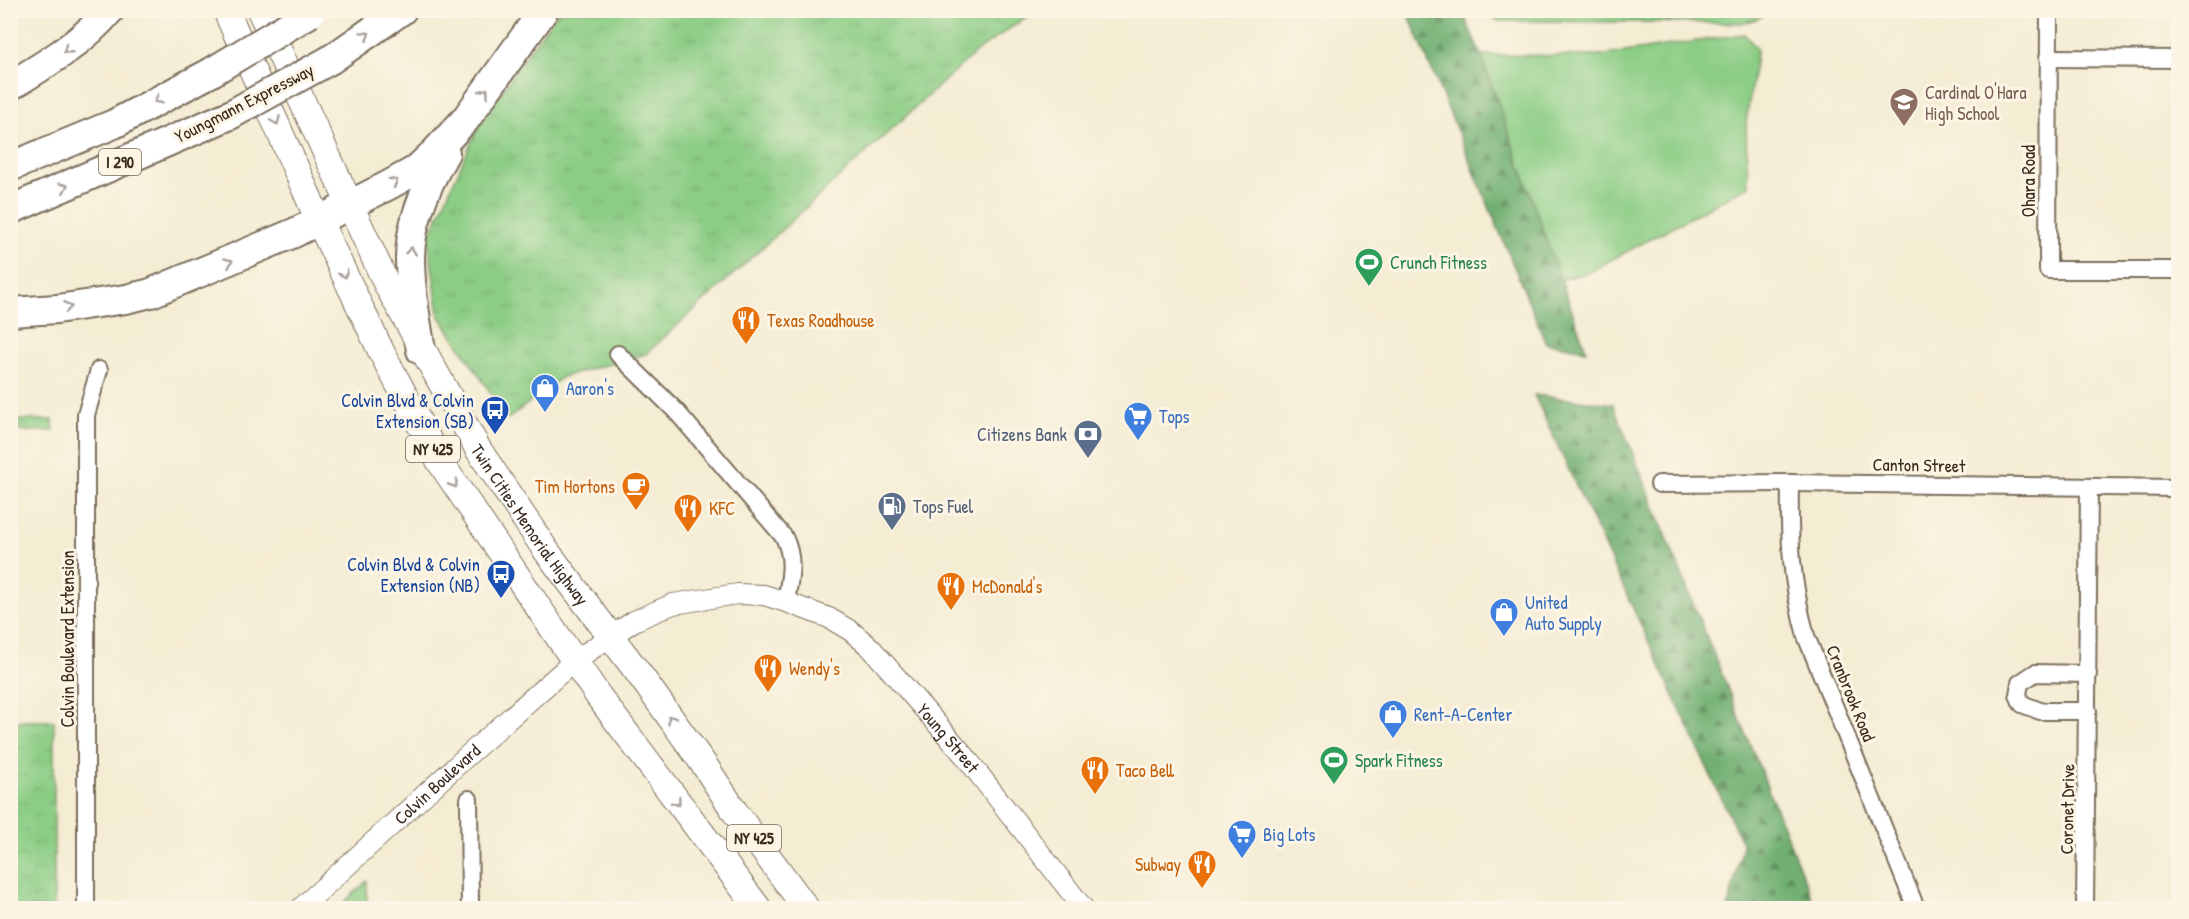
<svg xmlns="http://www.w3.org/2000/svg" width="2189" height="919" font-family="'Patrick Hand',sans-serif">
	<defs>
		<pattern id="grass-tufts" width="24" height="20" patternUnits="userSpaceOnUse" patternTransform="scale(1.5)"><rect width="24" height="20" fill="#8ccd85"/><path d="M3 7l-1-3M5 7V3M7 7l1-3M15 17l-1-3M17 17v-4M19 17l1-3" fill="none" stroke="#7ab072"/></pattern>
		<pattern id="forest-firs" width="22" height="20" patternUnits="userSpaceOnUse" patternTransform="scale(1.5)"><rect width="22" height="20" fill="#71b072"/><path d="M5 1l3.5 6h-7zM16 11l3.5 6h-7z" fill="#5e8f5d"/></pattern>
		<pattern id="park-crowns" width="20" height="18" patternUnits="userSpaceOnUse" patternTransform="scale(1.5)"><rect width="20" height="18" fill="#8ccd85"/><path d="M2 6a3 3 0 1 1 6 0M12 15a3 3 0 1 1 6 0" fill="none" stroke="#7ab072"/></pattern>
	</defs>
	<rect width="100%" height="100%" fill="#fcf5e5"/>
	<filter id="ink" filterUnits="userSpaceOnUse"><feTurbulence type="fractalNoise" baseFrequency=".0167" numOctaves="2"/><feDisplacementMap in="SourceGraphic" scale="12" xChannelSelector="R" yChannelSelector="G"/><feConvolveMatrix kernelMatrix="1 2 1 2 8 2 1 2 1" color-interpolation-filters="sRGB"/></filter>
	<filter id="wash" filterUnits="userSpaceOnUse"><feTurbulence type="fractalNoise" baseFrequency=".008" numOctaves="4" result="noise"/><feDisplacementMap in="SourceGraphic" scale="24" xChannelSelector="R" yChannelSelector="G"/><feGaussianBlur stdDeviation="1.35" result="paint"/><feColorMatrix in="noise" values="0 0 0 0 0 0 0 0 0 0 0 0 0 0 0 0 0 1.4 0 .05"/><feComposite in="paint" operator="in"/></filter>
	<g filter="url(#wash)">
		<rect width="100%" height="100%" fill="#f4ecd3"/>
		<!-- grass -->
		<g fill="url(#grass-tufts)" stroke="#647c52" stroke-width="1.5">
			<path d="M559 11H1035L976 52 646 354 562 377 508 419 439 315 428 239 479 125 531 48Z"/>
			<path d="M367 881V908H338Z"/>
		</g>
		<!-- forest -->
		<g fill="url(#forest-firs)" stroke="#566d48" stroke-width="1.5">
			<path d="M1407 11H1462L1481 55 1586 350 1546 343Z"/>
			<path d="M1534 395 1613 404 1816 908H1766L1765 906 1762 908H1728L1743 845Z"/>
		</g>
		<!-- park -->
		<g fill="url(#park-crowns)" stroke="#647c52" stroke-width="1.5">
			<path d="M10 420H53L54 431H11Z"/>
			<path d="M10 721H54V908H11Z"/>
		</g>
		<!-- pitch -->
		<g fill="#8ccd85" stroke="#647c52" stroke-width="1.5">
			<path d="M1473 11 1721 13 1737 11H1771L1757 19 1743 23 1499 21Z"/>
			<path d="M1744 34 1757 48 1746 123 1748 186 1589 272 1561 280 1481 55 1598 56Z"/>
		</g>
	</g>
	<g filter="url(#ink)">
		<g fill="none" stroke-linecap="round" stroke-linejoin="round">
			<!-- minor casing -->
			<g stroke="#7c6e5d" stroke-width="20">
				<g id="minor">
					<path d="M2049 10 2048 270H2178"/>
					<path d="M2048 58 2178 59"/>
					<path d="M618 354 676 411 784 537C795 560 790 577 786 602"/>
					<path d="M1790 483C1789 541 1791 580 1806 636L1916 908"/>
					<path d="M1659 484 1790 483 2178 488"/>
					<path d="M2088 711H2040L2022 704 2018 695 2020 683 2035 673 2088 674"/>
					<path d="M469 799 470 908"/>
					<path d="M86 908V415L99 370"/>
					<path d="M2085 908 2089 487"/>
				</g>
			</g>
			<!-- tertiary casing -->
			<g stroke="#7c6e5d" stroke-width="22">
				<g id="tertiary">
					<path id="s1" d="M301 908 467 756 574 661 634 621 673 604 738 594 764 595 786 602 829 618 851 631 871 648 964 755 1083 908"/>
				</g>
			</g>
			<!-- primary casing -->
			<g stroke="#7c6e5d" stroke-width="28">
				<g id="primary">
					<path d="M226 10 319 221 381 351 440 462 599 697 758 908"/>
					<path id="s2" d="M260 10 387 285 478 449 545 549 642 678 705 766 735 812 806 908"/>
				</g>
			</g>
			<!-- motorway casing -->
			<g stroke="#7c6e5d" stroke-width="32">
				<g id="motorway">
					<path d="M330 60 402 10"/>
					<path d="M10 86C46 64 82 43 110 10"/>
					<path d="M10 167 114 124 210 73"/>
					<path d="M10 210 230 115"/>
					<path d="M10 312 57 309 126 299 151 293 294 233 389 185 416 170 434 153 465 120 544 10"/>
					<path d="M421 350C416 320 410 289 410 258 410 221 427 184 445 153"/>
				</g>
			</g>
			<!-- minor -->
			<use href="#minor" stroke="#fff" stroke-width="16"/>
			<!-- tertiary -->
			<use href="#tertiary" stroke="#fff" stroke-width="20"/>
			<!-- primary -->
			<use href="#primary" stroke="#fff" stroke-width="26"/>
			<!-- motorway -->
			<use href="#motorway" stroke="#fff" stroke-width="28"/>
			<!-- motorway-bridge casing -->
			<g stroke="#7c6e5d" stroke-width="32" stroke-linecap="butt">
				<g id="motorway-bridge">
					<path d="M210 73 310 13"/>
					<path d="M230 115 330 60"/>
				</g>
			</g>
			<!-- motorway-bridge -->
			<use href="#motorway-bridge" stroke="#fff" stroke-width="28"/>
		</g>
		<!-- one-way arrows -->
		<defs><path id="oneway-chevron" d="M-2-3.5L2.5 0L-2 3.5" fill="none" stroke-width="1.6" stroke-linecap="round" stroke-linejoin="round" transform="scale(1.5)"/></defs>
		<g stroke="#a79f9a">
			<use href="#oneway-chevron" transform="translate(366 35) rotate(-34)"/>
			<use href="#oneway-chevron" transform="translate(67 50) rotate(142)"/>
			<use href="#oneway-chevron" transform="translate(485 92) rotate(-54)"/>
			<use href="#oneway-chevron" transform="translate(158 100) rotate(152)"/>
			<use href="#oneway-chevron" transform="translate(276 121) rotate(67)"/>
			<use href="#oneway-chevron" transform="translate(394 182) rotate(-29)"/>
			<use href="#oneway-chevron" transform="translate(64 187) rotate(-23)"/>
			<use href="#oneway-chevron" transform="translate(411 251) rotate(-84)"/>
			<use href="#oneway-chevron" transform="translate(229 262) rotate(-24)"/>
			<use href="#oneway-chevron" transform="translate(344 274) rotate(65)"/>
			<use href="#oneway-chevron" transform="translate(68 307) rotate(-8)"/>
			<use href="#oneway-chevron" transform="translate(454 484) rotate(57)"/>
			<use href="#oneway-chevron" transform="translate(671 719) rotate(-126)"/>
			<use href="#oneway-chevron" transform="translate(677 802) rotate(53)"/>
		</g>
	</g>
	<!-- icons -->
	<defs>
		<g id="school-pin" transform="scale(1.5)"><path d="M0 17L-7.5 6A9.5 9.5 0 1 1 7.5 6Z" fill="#8d6e63" stroke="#fcf5e5"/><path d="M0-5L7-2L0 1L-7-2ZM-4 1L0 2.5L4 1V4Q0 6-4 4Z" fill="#fff"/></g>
		<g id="stadium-pin" transform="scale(1.5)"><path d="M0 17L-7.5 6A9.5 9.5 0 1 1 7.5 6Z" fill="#2e9e5b" stroke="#fcf5e5"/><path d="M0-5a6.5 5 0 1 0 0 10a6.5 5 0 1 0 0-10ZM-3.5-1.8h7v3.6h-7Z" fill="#fff"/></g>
		<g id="restaurant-pin" transform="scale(1.5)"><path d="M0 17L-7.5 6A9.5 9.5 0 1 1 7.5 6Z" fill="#e8710a" stroke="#fcf5e5"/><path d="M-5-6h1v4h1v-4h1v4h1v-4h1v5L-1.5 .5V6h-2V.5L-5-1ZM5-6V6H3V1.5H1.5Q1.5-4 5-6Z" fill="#fff"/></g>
		<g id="shop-pin" transform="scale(1.5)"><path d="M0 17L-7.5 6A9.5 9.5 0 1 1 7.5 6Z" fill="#3f7fe0" stroke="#fcf5e5"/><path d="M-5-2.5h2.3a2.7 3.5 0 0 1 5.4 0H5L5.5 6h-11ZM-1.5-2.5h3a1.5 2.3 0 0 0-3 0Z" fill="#fff"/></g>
		<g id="bus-pin" transform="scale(1.5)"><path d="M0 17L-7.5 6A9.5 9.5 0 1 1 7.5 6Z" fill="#1a4fb4" stroke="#fcf5e5"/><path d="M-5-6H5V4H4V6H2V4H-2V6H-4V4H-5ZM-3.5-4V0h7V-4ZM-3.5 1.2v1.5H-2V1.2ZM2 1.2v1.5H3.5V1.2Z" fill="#fff"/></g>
		<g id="supermarket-pin" transform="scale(1.5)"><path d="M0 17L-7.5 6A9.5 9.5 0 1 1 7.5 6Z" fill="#3f7fe0" stroke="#fcf5e5"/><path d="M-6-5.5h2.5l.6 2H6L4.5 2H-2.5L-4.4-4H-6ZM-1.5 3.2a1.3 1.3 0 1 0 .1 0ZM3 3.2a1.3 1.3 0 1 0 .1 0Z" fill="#fff"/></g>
		<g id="bank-pin" transform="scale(1.5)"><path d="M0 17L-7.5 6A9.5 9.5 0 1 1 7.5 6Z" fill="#5c6f8a" stroke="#fcf5e5"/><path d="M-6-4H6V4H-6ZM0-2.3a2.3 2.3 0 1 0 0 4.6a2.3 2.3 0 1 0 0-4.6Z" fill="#fff"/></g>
		<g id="cafe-pin" transform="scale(1.5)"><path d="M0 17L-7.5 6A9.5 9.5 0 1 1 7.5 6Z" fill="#e8710a" stroke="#fcf5e5"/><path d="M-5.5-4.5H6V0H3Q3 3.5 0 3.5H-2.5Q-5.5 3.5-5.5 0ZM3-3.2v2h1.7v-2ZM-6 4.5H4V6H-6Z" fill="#fff"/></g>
		<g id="fuel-pin" transform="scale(1.5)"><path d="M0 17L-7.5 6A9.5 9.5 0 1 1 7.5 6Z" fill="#5c6f8a" stroke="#fcf5e5"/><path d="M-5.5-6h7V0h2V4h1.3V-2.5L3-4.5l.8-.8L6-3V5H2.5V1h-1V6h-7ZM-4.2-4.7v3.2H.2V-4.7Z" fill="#fff"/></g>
	</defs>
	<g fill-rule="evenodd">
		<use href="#school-pin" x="1904" y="102"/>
		<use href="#stadium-pin" x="1369" y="262"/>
		<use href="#restaurant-pin" x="746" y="320"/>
		<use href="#shop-pin" x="545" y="388"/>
		<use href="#bus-pin" x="495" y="410"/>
		<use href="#supermarket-pin" x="1138" y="416"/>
		<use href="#bank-pin" x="1088" y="434"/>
		<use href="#cafe-pin" x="636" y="486"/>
		<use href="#fuel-pin" x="892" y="506"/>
		<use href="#restaurant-pin" x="688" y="508"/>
		<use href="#bus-pin" x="501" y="574"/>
		<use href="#restaurant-pin" x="951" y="586"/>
		<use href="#shop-pin" x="1504" y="612"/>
		<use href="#restaurant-pin" x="768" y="668"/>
		<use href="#shop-pin" x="1393" y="714"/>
		<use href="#stadium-pin" x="1334" y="760"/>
		<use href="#restaurant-pin" x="1095" y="770"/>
		<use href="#supermarket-pin" x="1242" y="834"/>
		<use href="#restaurant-pin" x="1202" y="864"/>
	</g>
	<g text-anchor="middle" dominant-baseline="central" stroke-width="6" stroke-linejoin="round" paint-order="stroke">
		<!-- shield labels -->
		<g fill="#fcf5e5" stroke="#75675a" stroke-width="1.5">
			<rect x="99" y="149" width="42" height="26" rx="4.5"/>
			<rect x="406" y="436" width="54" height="26" rx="4.5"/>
			<rect x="727" y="825" width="54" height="26" rx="4.5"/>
		</g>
		<g font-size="16" font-weight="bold" fill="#3b2a1e">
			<text x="120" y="162">I 290</text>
			<text x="433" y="449">NY 425</text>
			<text x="754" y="838">NY 425</text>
		</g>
		<!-- education labels -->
		<g font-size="18" fill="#785e54" stroke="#fcf5e5" text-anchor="start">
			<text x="1925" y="92">Cardinal O'Hara<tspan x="1925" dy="21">High School</tspan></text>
		</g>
		<!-- street labels -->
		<g font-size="18" fill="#3b2a1e" stroke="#fcf5e5">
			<text transform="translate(244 103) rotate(-27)">Youngmann Expressway</text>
			<text transform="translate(2028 181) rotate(-90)">Ohara Road</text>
			<text transform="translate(1919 465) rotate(1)">Canton Street</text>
			<text stroke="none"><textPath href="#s2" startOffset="582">Twin Cities Memorial Highway</textPath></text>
			<text transform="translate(67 639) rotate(-90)">Colvin Boulevard Extension</text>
			<text transform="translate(1851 693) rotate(68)">Cranbrook Road</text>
			<text stroke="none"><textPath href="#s1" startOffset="814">Young Street</textPath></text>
			<text stroke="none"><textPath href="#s1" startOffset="184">Colvin Boulevard</textPath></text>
			<text transform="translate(2067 809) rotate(-89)">Coronet Drive</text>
		</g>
		<!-- leisure labels -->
		<g font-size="18" fill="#27864d" stroke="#fcf5e5" text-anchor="start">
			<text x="1390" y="262">Crunch Fitness</text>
			<text x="1355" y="760">Spark Fitness</text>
		</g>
		<!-- food labels -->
		<g font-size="18" fill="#c56008" stroke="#fcf5e5" text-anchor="start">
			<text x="767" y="320">Texas Roadhouse</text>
			<text x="615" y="486" text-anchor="end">Tim Hortons</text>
			<text x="709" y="508">KFC</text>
			<text x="972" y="586">McDonald's</text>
			<text x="789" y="668">Wendy's</text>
			<text x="1116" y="770">Taco Bell</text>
			<text x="1181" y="864" text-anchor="end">Subway</text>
		</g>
		<!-- shop labels -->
		<g font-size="18" fill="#366cbe" stroke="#fcf5e5" text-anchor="start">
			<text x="566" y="388">Aaron's</text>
			<text x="1159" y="416">Tops</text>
			<text x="1525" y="602">United<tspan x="1525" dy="21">Auto Supply</tspan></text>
			<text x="1414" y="714">Rent-A-Center</text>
			<text x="1263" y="834">Big Lots</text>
		</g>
		<!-- transit labels -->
		<g font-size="18" fill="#164399" stroke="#fcf5e5" text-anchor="end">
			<text x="474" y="400">Colvin Blvd &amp; Colvin<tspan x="474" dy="21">Extension (SB)</tspan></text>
			<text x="480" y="564">Colvin Blvd &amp; Colvin<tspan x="480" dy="21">Extension (NB)</tspan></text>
		</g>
		<!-- service labels -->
		<g font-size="18" fill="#4e5e75" stroke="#fcf5e5" text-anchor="end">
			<text x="1067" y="434">Citizens Bank</text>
			<text x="913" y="506" text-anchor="start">Tops Fuel</text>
		</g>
	</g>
	<!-- margin -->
	<rect width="2189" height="919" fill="none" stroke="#fcf5e5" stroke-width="36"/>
</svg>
